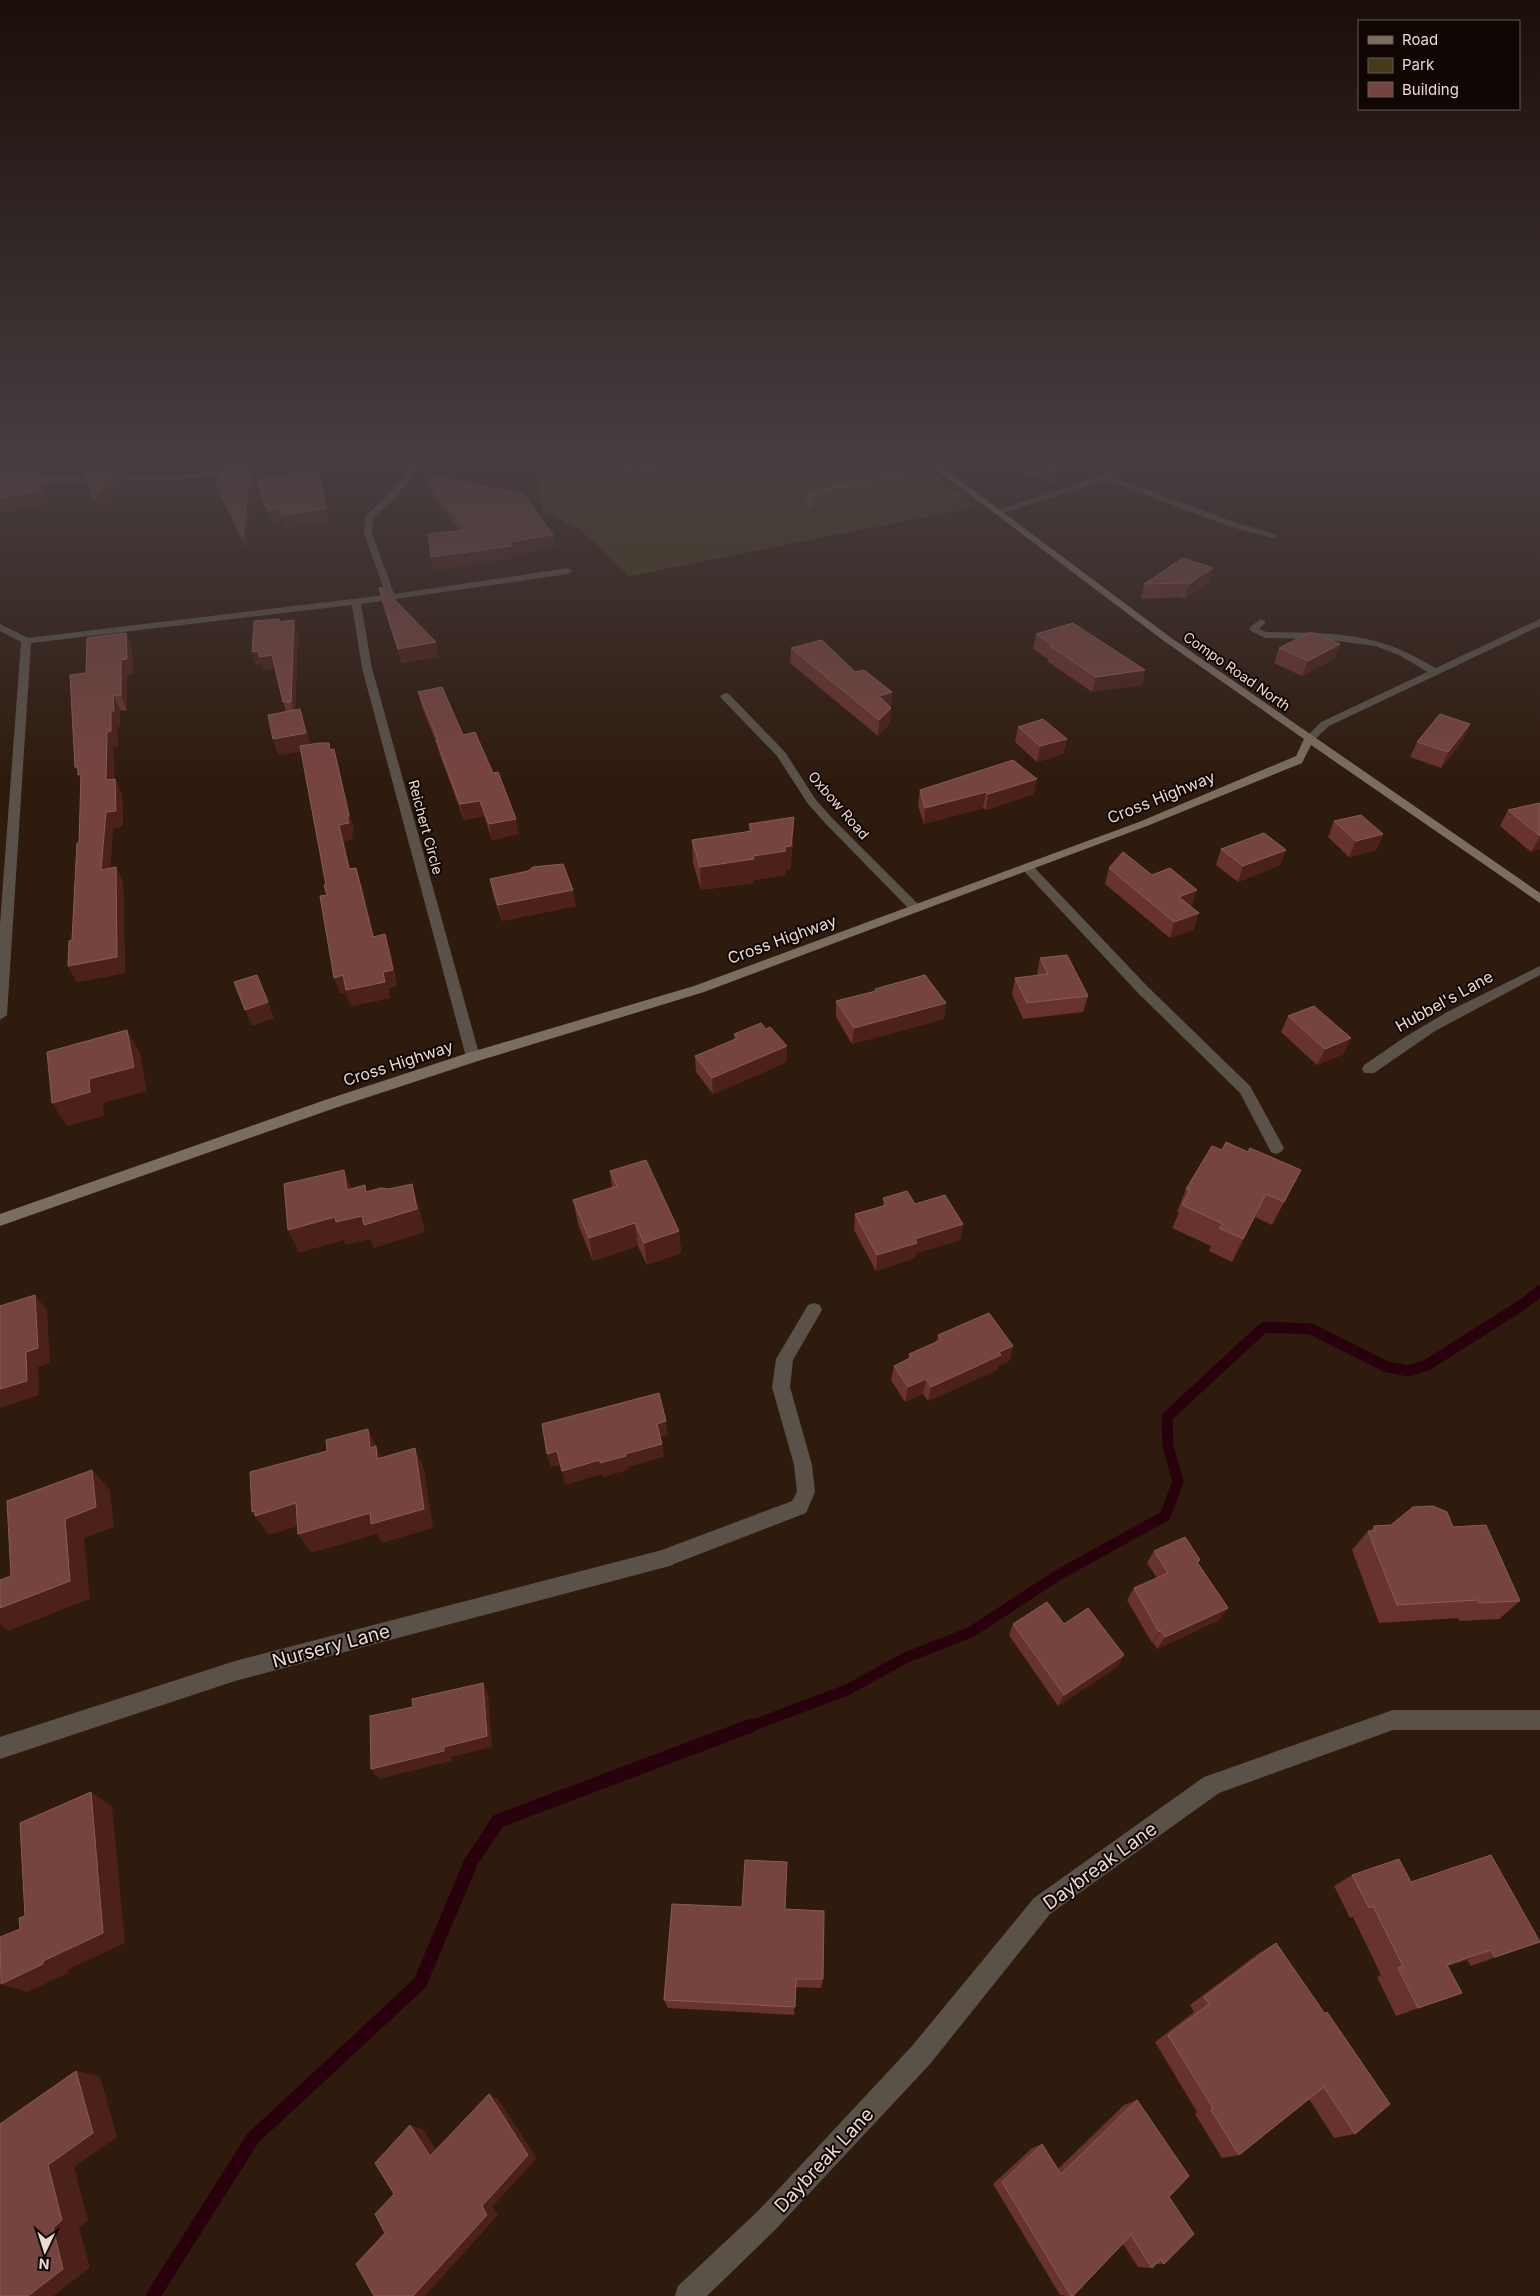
<svg xmlns="http://www.w3.org/2000/svg" width="1540" height="2296" font-family="Inter,sans-serif">
	<rect width="100%" height="100%" fill="#2f1a0e"/>
	<!-- green -->
	<path fill="#453b1a" d="M521 457H911L976 507 629 576 582 531 543 511 536 473Z"/>
	<g fill="none" stroke-linecap="round" stroke-linejoin="round">
		<!-- stream-far1 -->
		<path stroke="#28010d" stroke-width="11" d="M746 1728 847 1690 905 1658 971 1632 1060 1574 1165 1516 1178 1482 1168 1446 1167 1417 1264 1327 1311 1329 1387 1367 1409 1371 1427 1365 1522 1305 1540 1291"/>
		<!-- stream -->
		<path stroke="#28010d" stroke-width="14" d="M153 2296 253 2138 420 1983 471 1862 498 1821 750 1726"/>
		<!-- lane -->
		<g fill="#5a5249" fill-rule="evenodd">
			<path d="M1261 619 1266 622 1259 629 1267 632C1322 633 1371 631 1421 660 1427 663 1435 667 1440 672L1435 675 1431 674 1399 655 1375 646 1322 639 1265 638 1249 630 1251 626Z"/>
			<path d="M1027 863 1031 864 1148 987 1250 1086 1284 1148 1281 1152 1276 1154 1271 1152 1240 1093 1138 993 1023 870 1021 867Z"/>
			<path d="M814 1303 820 1305 822 1310 793 1360 790 1387 812 1465 815 1492 806 1513 666 1567 659 1565 656 1558 659 1551 792 1501 797 1492 794 1465 772 1387 776 1359 808 1305Z"/>
		</g>
		<!-- street -->
		<g fill="#5a5249" fill-rule="evenodd">
			<path d="M327 457H349L345 459 176 480 0 482V478L176 476Z"/>
			<path d="M404 457H414L417 472 394 499 373 518 372 533 394 594 568 568 572 571 568 574 361 604 372 668 480 1057 478 1061H468L466 1057 362 668 352 605 31 643 7 1015 0 1020V924L21 642 0 631V624L28 638 386 595 364 533 365 517 409 472 407 460Z"/>
			<path d="M619 457H627L622 463C648 475 656 457 677 457 661 473 636 476 616 466L613 463Z"/>
			<path d="M1144 457H1154L1113 477 1237 523 1277 535 1273 538 1231 527 1106 480 1000 514 993 512 1103 475Z"/>
			<path d="M938 465 942 467 941 469 825 492 812 499 814 508H808L804 498 820 488Z"/>
			<path d="M1540 619V626L1329 726 1313 741 1309 742 1304 739 1321 722Z"/>
			<path d="M725 693 729 694 785 752 816 800 833 819 919 905 921 908 919 911H911L825 823 808 804 777 756 721 698 720 696Z"/>
			<path d="M1540 966V975L1435 1031 1374 1073H1364L1362 1069 1364 1065 1405 1037 1447 1012Z"/>
			<path d="M666 1549 673 1551 676 1558 673 1565 666 1567 235 1681 0 1759V1737L235 1661Z"/>
			<path d="M1393 1710H1540V1730H1393L1219 1793 1050 1914 930 2064 776 2229 707 2296H675L678 2286 758 2211 912 2046 1034 1898 1204 1777Z"/>
		</g>
		<!-- secondary -->
		<path fill="#7b6e60" fill-rule="evenodd" d="M920 457H929L1170 637 1540 893V903L1311 745 1302 763 1147 826 704 992 478 1061 335 1108 0 1226V1214L325 1100 468 1053 694 986 1139 822 1296 756 1304 739 1164 641Z"/>
	</g>
	<!-- wall -->
	<g fill="#68322d">
		<path d="M0 457H37L41 476H39L43 483 45 505 0 513Z"/>
		<path d="M140 457 127 475H118L121 482 100 511 83 469H85L82 462Z"/>
		<path d="M212 457H255L254 464 251 465 253 472 246 549 219 492 215 480 221 479 218 469H217Z"/>
		<path d="M981 457H1044L1057 466 1055 477 1052 483Z"/>
		<path d="M425 474 553 535 555 547 512 555 513 558 434 570 459 530 427 487Z"/>
		<path d="M1209 582 1185 599 1180 597 1141 599 1144 584Z"/>
		<path d="M379 588 439 657 402 663 382 603Z"/>
		<path d="M280 622 298 633 295 710 305 725 310 744 329 743 331 750 334 749 338 765 354 831 351 832 353 839 344 841 350 869 356 868 361 884 374 937 390 950 397 986 388 988 390 998 351 1006 346 992 340 994 327 895 326 885 301 751 278 755 273 739 286 712 275 668 264 670 262 664 256 665 252 652Z"/>
		<path d="M1036 634 1142 685 1092 692 1047 661 1048 659 1033 649Z"/>
		<path d="M1340 644 1334 659 1302 676 1274 663 1279 648Z"/>
		<path d="M132 648 133 674 127 675V711L120 710V726L117 727 118 746 113 747 114 779H115L122 795 123 826 113 828 110 868 116 867 123 883 125 973 77 982 68 966 72 940 79 843 81 781 78 773 86 673Z"/>
		<path d="M791 648 855 672 892 692 890 723 878 736 790 663Z"/>
		<path d="M418 692 463 735 519 834 492 840 484 816 464 820 440 755 437 744 422 707Z"/>
		<path d="M1470 724 1463 740 1441 768 1410 757 1417 742Z"/>
		<path d="M1018 727 1067 739 1063 754 1037 762 1015 742Z"/>
		<path d="M920 790 1034 794 986 810 983 808 924 824 918 806Z"/>
		<path d="M1540 804V849L1531 852 1500 826 1508 810Z"/>
		<path d="M1334 821 1383 834 1376 850 1349 857 1328 837Z"/>
		<path d="M749 824 793 841 790 870H786V875L754 880V883L701 890 693 863 692 840 749 832Z"/>
		<path d="M1221 849 1286 850 1280 865 1238 882 1216 865Z"/>
		<path d="M1109 868 1152 875 1192 906H1191L1194 929 1170 938 1105 884Z"/>
		<path d="M490 879 576 906 502 921 493 895Z"/>
		<path d="M1040 958 1088 996 1083 1012 1023 1019 1012 994 1015 978 1038 976 1037 974Z"/>
		<path d="M875 989 946 1003 944 1019 852 1044 836 1017V1001L875 991Z"/>
		<path d="M1288 1016 1344 1054 1317 1065 1281 1032Z"/>
		<path d="M734 1034 787 1062 713 1094 696 1072 695 1056 734 1040Z"/>
		<path d="M610 1171 679 1231 681 1253 647 1265 638 1246 593 1261 578 1224 573 1200 612 1188Z"/>
		<path d="M1186 1189 1289 1193 1272 1225 1255 1217 1232 1262 1209 1251 1211 1246 1172 1228 1179 1213 1177 1212Z"/>
		<path d="M883 1198 915 1204 963 1224 960 1240 916 1253 915 1258 876 1271 854 1230 855 1214 883 1206Z"/>
		<path d="M938 1335 1013 1346 1009 1361 998 1366 997 1370 928 1401 923 1394 905 1402 891 1380 894 1366 908 1359 909 1354 936 1342Z"/>
		<path d="M1374 1526 1453 1527 1520 1601 1499 1619 1459 1621 1458 1618 1379 1623 1352 1550 1368 1531H1370Z"/>
		<path d="M1154 1551 1200 1560 1198 1563 1228 1608 1219 1620 1157 1649 1153 1642 1152 1643 1127 1600 1134 1588 1157 1578 1147 1563Z"/>
		<path d="M1013 1624H1064L1124 1655 1117 1667 1058 1706 1009 1635Z"/>
		<path d="M1352 1875 1411 1882 1540 1942 1471 1966 1467 1960 1448 1966 1462 1993 1396 2016 1377 1977 1381 1975 1353 1917 1350 1918 1334 1886Z"/>
		<path d="M785 1909 823 1979 821 1988 795 1987 794 2015 668 2008 664 2000Z"/>
		<path d="M1276 1943 1324 2013 1327 2012 1355 2134 1334 2138 1309 2099 1239 2155 1222 2158 1195 2114 1197 2112 1155 2042 1194 2012 1190 2005 1259 1953Z"/>
		<path d="M1137 2100 1169 2197 1164 2264H1156L1152 2268 1138 2267 1123 2244 1073 2296H1067L1060 2295 993 2184 1032 2148 1042 2144 1058 2169 1124 2105Z"/>
	</g>
	<!-- shaded-wall -->
	<g fill="#4b2119">
		<path d="M34 457H37L41 476 36 462Z"/>
		<path d="M125 457H140L127 475 122 461Z"/>
		<path d="M213 457H255L254 464 251 465 253 472 246 549 243 537 250 465 217 469Z"/>
		<path d="M1057 466 1055 477 1052 483 1054 472Z"/>
		<path d="M116 469 121 482 100 511 94 498Z"/>
		<path d="M37 470 43 483 45 505 0 513V498Z"/>
		<path d="M318 470 329 522 284 528 282 522 272 523 271 519H269L265 506H267Z"/>
		<path d="M553 535 555 547 512 555 513 558 434 570 431 557Z"/>
		<path d="M1213 568 1209 582 1185 599 1189 584Z"/>
		<path d="M294 620 298 633 295 715 291 702Z"/>
		<path d="M126 633 132 648 133 674 127 675V711L121 695V660Z"/>
		<path d="M436 642 439 657 402 663 398 649Z"/>
		<path d="M1340 644 1334 659 1302 676 1308 661Z"/>
		<path d="M258 651 272 655 276 668 264 670 262 664 256 665 252 652Z"/>
		<path d="M1145 670 1142 685 1092 692 1096 677Z"/>
		<path d="M892 692 890 723 878 736 879 720V696Z"/>
		<path d="M113 695 120 710V726L117 727 118 746 113 747 114 796 106 780 107 732Z"/>
		<path d="M300 709 305 725 311 749 278 755 273 739Z"/>
		<path d="M1470 724 1463 740 1441 768 1448 752Z"/>
		<path d="M1067 739 1063 754 1037 762 1040 746Z"/>
		<path d="M334 749 338 765 354 831 351 832 353 839 344 841 354 885 349 869 339 825 347 816Z"/>
		<path d="M75 767H78L85 783V790Z"/>
		<path d="M115 779 122 795 123 826 113 828 109 886 101 870 106 812Z"/>
		<path d="M1037 779 1034 794 986 810 988 794Z"/>
		<path d="M986 792 983 808 924 824 925 808Z"/>
		<path d="M480 801 484 816 464 820 460 804Z"/>
		<path d="M794 817 793 841 790 870H786V875L754 880V883L701 890 700 867 784 847Z"/>
		<path d="M516 819 519 834 492 840 489 824Z"/>
		<path d="M1383 834 1376 850 1349 857 1356 841Z"/>
		<path d="M1540 836V849L1531 852Z"/>
		<path d="M1286 850 1280 865 1238 882 1243 866Z"/>
		<path d="M116 867 123 883 125 973 77 982 68 966Z"/>
		<path d="M356 868 361 884 377 953 373 937Z"/>
		<path d="M573 890 576 906 502 921 498 905Z"/>
		<path d="M1197 890 1192 906 1174 913 1179 897Z"/>
		<path d="M1199 913 1194 929 1170 938 1174 922Z"/>
		<path d="M385 934 390 950 397 986 388 988 390 998 351 1006 346 992 340 994 334 978 343 975 383 972Z"/>
		<path d="M268 1002 274 1018 252 1026 245 1010Z"/>
		<path d="M946 1003 944 1019 852 1044 854 1028Z"/>
		<path d="M127 1030 140 1053 147 1091 103 1103 104 1116 67 1126 52 1103Z"/>
		<path d="M1351 1038 1344 1054 1317 1065 1325 1049Z"/>
		<path d="M787 1046V1062L713 1094 712 1078Z"/>
		<path d="M344 1170 353 1193 347 1190Z"/>
		<path d="M412 1184 419 1207 425 1232 374 1248 370 1239 346 1245 344 1240 299 1253 288 1230Z"/>
		<path d="M1266 1194 1255 1217 1232 1262 1243 1239Z"/>
		<path d="M635 1223 638 1246 593 1261 589 1238Z"/>
		<path d="M963 1224 960 1240 916 1253 915 1258 876 1271 877 1255 915 1239Z"/>
		<path d="M679 1231 681 1253 647 1265 644 1243Z"/>
		<path d="M35 1295 47 1310 50 1363 38 1367 39 1395 0 1408V1389L26 1352Z"/>
		<path d="M1013 1346 1009 1361 998 1366 997 1370 928 1401 931 1387Z"/>
		<path d="M926 1379 923 1394 905 1402 908 1387Z"/>
		<path d="M666 1421 668 1435 659 1437 657 1424Z"/>
		<path d="M368 1429 386 1467 387 1479 370 1448Z"/>
		<path d="M662 1444 664 1457 628 1467V1470L603 1477 602 1474 565 1485 562 1471Z"/>
		<path d="M415 1448 424 1469 433 1528 382 1543 377 1534 311 1553 298 1534Z"/>
		<path d="M557 1451 561 1465 551 1467 547 1454Z"/>
		<path d="M92 1470 110 1490 114 1527 84 1538 90 1599 8 1631 0 1624V1608L65 1519Z"/>
		<path d="M296 1503 308 1523 269 1535 252 1512Z"/>
		<path d="M1228 1608 1219 1620 1157 1649 1165 1637Z"/>
		<path d="M1161 1631 1153 1642 1152 1643 1159 1632Z"/>
		<path d="M1124 1655 1117 1667 1058 1706 1064 1695Z"/>
		<path d="M483 1683 488 1694 492 1747 451 1757V1761L379 1779 371 1769 444 1747Z"/>
		<path d="M91 1792 112 1806 125 1943 67 1970 68 1973 27 1992 1 1984 43 1961Z"/>
		<path d="M1373 1906 1353 1917 1350 1918 1369 1908Z"/>
		<path d="M1540 1942 1514 1951 1471 1966 1495 1957Z"/>
		<path d="M1491 1950 1467 1960 1425 1974 1447 1965Z"/>
		<path d="M76 2071 100 2076 117 2137 74 2167 88 2221 79 2228 90 2268 53 2296H28L53 2228 48 2165Z"/>
		<path d="M489 2094 498 2099 537 2158 492 2207 498 2215 425 2296H413L482 2206Z"/>
		<path d="M410 2125 423 2129 442 2159 430 2156Z"/>
	</g>
	<!-- building -->
	<g fill="#76443f" stroke="#885b56">
		<path d="M0 457H34L36 462 0 463Z"/>
		<path d="M86 457H125L122 461 82 462Z"/>
		<path d="M1012 457H1044L1057 466 1054 472Z"/>
		<path d="M250 461 243 537 215 480 222 479 217 465Z"/>
		<path d="M83 469H116L94 498Z"/>
		<path d="M0 470H37L40 491 0 498Z"/>
		<path d="M318 470 326 509 280 515 279 509 268 510 267 506H265L257 480Z"/>
		<path d="M425 474 523 494 553 535 509 542 511 546 431 557 428 534 465 530Z"/>
		<path d="M1183 558 1213 568 1189 584 1184 583 1144 584Z"/>
		<path d="M379 588H383L436 642 398 649Z"/>
		<path d="M279 619V622L294 620 291 702H283L272 655 260 657 258 651 252 652 254 621Z"/>
		<path d="M1073 623 1145 670 1096 677 1050 646 1053 645 1036 634Z"/>
		<path d="M1311 632 1340 644 1308 661 1279 648Z"/>
		<path d="M126 633 127 659 121 660V695H113L114 711H111V731L107 732 106 780 115 779 116 811 106 812 101 870 116 867 117 957 68 966 69 941 72 940 77 843H79L81 774 78 775V767H75L70 675 86 673 87 638Z"/>
		<path d="M822 640 855 672 864 670 892 692 879 696 891 708 879 720 791 648Z"/>
		<path d="M442 687 463 735 475 732 493 773 498 772 516 819 489 824 480 801 460 804 436 740H438L418 692Z"/>
		<path d="M300 709 306 733 273 739 268 715Z"/>
		<path d="M1440 714 1470 724 1448 752 1417 742Z"/>
		<path d="M1043 719 1067 739 1040 746 1018 727Z"/>
		<path d="M319 743H329L330 750 334 749 349 816H347L349 823 339 825 349 869 356 868 373 937 385 934 393 970 383 972 385 982 346 990 343 975 334 978 320 896 327 895 324 885H326L300 746Z"/>
		<path d="M1013 760 1037 779 988 794 986 792 925 808 920 790Z"/>
		<path d="M1539 803 1540 804V836L1508 810Z"/>
		<path d="M1361 815 1383 834 1356 841 1334 821Z"/>
		<path d="M794 817 791 846 784 847 786 851 753 856 754 859 700 867 692 840 752 831 749 824Z"/>
		<path d="M1264 833 1286 850 1243 866 1221 849Z"/>
		<path d="M1123 852 1152 875 1170 868 1197 890 1179 897 1199 913 1174 922 1109 868Z"/>
		<path d="M563 864 573 890 498 905 490 879 528 871 533 867Z"/>
		<path d="M1067 955 1088 996 1027 1003 1015 978 1048 974 1040 958Z"/>
		<path d="M257 975 268 1002 245 1010 234 982Z"/>
		<path d="M925 975 946 1003 854 1028 836 1001 876 991 875 989Z"/>
		<path d="M1314 1006 1351 1038 1325 1049 1288 1016Z"/>
		<path d="M761 1023 766 1029 770 1027 787 1046 712 1078 695 1056 738 1038 734 1034Z"/>
		<path d="M127 1030 134 1067 89 1079 90 1092 52 1103 47 1052Z"/>
		<path d="M1226 1142 1248 1152 1250 1148 1301 1170 1284 1202 1266 1194 1243 1239 1219 1228 1223 1224 1182 1205 1190 1190 1186 1189 1212 1146 1222 1150Z"/>
		<path d="M646 1160 679 1231 644 1243 635 1223 589 1238 573 1200 617 1186 610 1171Z"/>
		<path d="M344 1170 347 1190 365 1185 366 1192 381 1188 389 1189 412 1184 417 1209 364 1225 362 1216 336 1222 335 1217 288 1230 284 1184Z"/>
		<path d="M907 1191 915 1204 945 1195 963 1224 915 1239 917 1243 877 1255 855 1214 887 1205 883 1198Z"/>
		<path d="M35 1295 38 1348 26 1352 27 1381 0 1389V1306Z"/>
		<path d="M989 1313 1013 1346 999 1352 1001 1355 931 1387 926 1379 908 1387 894 1366 912 1357 909 1354 941 1340 938 1335Z"/>
		<path d="M659 1393 666 1421 657 1424 662 1444 625 1454 626 1456 600 1463V1460L562 1471 557 1451 547 1454 542 1424Z"/>
		<path d="M368 1429 370 1448 376 1446 377 1459 415 1448 424 1509 371 1524 370 1513 298 1534 296 1503 255 1516V1511L252 1512 250 1472 327 1451 326 1440Z"/>
		<path d="M92 1470 96 1507 65 1519 70 1581 0 1608V1580L11 1576 7 1501Z"/>
		<path d="M1433 1506 1447 1512 1453 1527 1486 1525 1520 1601 1479 1603 1478 1600 1397 1605 1368 1531H1375L1374 1526 1391 1525 1413 1507Z"/>
		<path d="M1185 1537 1200 1560 1197 1562 1228 1608 1165 1637 1161 1631 1159 1632 1134 1588 1168 1573 1154 1551Z"/>
		<path d="M1047 1602 1064 1624 1088 1608 1124 1655 1064 1695 1013 1624Z"/>
		<path d="M483 1683 487 1736 444 1747V1751L371 1769 370 1716 413 1707 412 1699Z"/>
		<path d="M91 1792 103 1933 43 1961V1964L1 1984 0 1937 20 1929 19 1918 25 1916 20 1823Z"/>
		<path d="M1491 1855 1540 1942 1495 1957 1491 1950 1447 1965 1462 1993 1418 2008 1398 1968 1403 1966 1373 1906 1369 1908 1352 1875 1399 1859 1411 1882Z"/>
		<path d="M745 1860 787 1862 785 1909 824 1911 823 1979H796L795 2007 664 2000 672 1904 742 1907Z"/>
		<path d="M1276 1943 1325 2014 1327 2012 1390 2104 1355 2134 1324 2087 1239 2155 1211 2110 1213 2108 1168 2035 1209 2004 1204 1997Z"/>
		<path d="M76 2071 93 2133 48 2165 62 2220 53 2228 63 2269 28 2296H0V2124Z"/>
		<path d="M489 2094 528 2155 482 2206 487 2215 413 2296H374L356 2264 385 2233 375 2214 394 2194 375 2163 410 2125 430 2156Z"/>
		<path d="M1137 2100 1189 2176 1169 2197 1194 2234 1164 2264 1161 2259 1152 2268 1131 2235 1073 2296H1071L1002 2182 1042 2144 1061 2174Z"/>
	</g>
	<!-- sky -->
	<linearGradient id="sky" x2="0" y2="1"><stop stop-color="#1a0e08"/><stop offset="0.59" stop-color="#473e41"/><stop offset="1" stop-color="#473e41" stop-opacity="0"/></linearGradient>
	<rect width="1540" height="778" fill="url(#sky)"/>
	<g text-anchor="middle" dominant-baseline="central" stroke-width="4" stroke-linejoin="round" paint-order="stroke">
		<!-- far-street labels -->
		<g font-size="14" fill="#e9dad2" stroke="#100704">
			<text transform="translate(1237 671) rotate(35)">Compo Road North</text>
			<text transform="translate(839 805) rotate(49)">Oxbow Road</text>
			<text transform="translate(426 827) rotate(75)">Reichert Circle</text>
		</g>
		<!-- street labels -->
		<g font-size="16" fill="#e9dad2" stroke="#100704">
			<text transform="translate(1161 797) rotate(-22)">Cross Highway</text>
			<text transform="translate(782 939) rotate(-20)">Cross Highway</text>
			<text transform="translate(1444 1001) rotate(-29)">Hubbel's Lane</text>
			<text transform="translate(398 1063) rotate(-18)">Cross Highway</text>
		</g>
		<!-- near-street labels -->
		<g font-size="19" fill="#e9dad2" stroke="#100704">
			<text transform="translate(331 1646) rotate(-15)">Nursery Lane</text>
			<text transform="translate(1100 1866) rotate(-36)">Daybreak Lane</text>
			<text transform="translate(824 2160) rotate(-47)">Daybreak Lane</text>
		</g>
	</g>
	<!-- legend -->
	<rect x="1358" y="20" width="162" height="90" fill="#100704" stroke="#675b56"/>
	<rect x="1368" y="36" width="25" height="8" fill="#7b6e60" stroke="#675b56"/>
	<text x="1402" y="45" font-size="15" fill="#e9dad2">Road</text>
	<rect x="1368" y="58" width="25" height="15" fill="#453b1a" stroke="#675b56"/>
	<text x="1402" y="70" font-size="15" fill="#e9dad2">Park</text>
	<rect x="1368" y="82" width="25" height="15" fill="#76443f" stroke="#675b56"/>
	<text x="1402" y="95" font-size="15" fill="#e9dad2">Building</text>
	<!-- north arrow -->
	<g transform="translate(45 2251) rotate(184)" stroke="#100704" stroke-width="4" paint-order="stroke">
	<path d="M0-4L9 19L0 12L-9 19Z" fill="#e9dad2"/>
	<text y="-8" font-size="14" font-weight="bold" text-anchor="middle" fill="#e9dad2">N</text>
	</g>
</svg>
